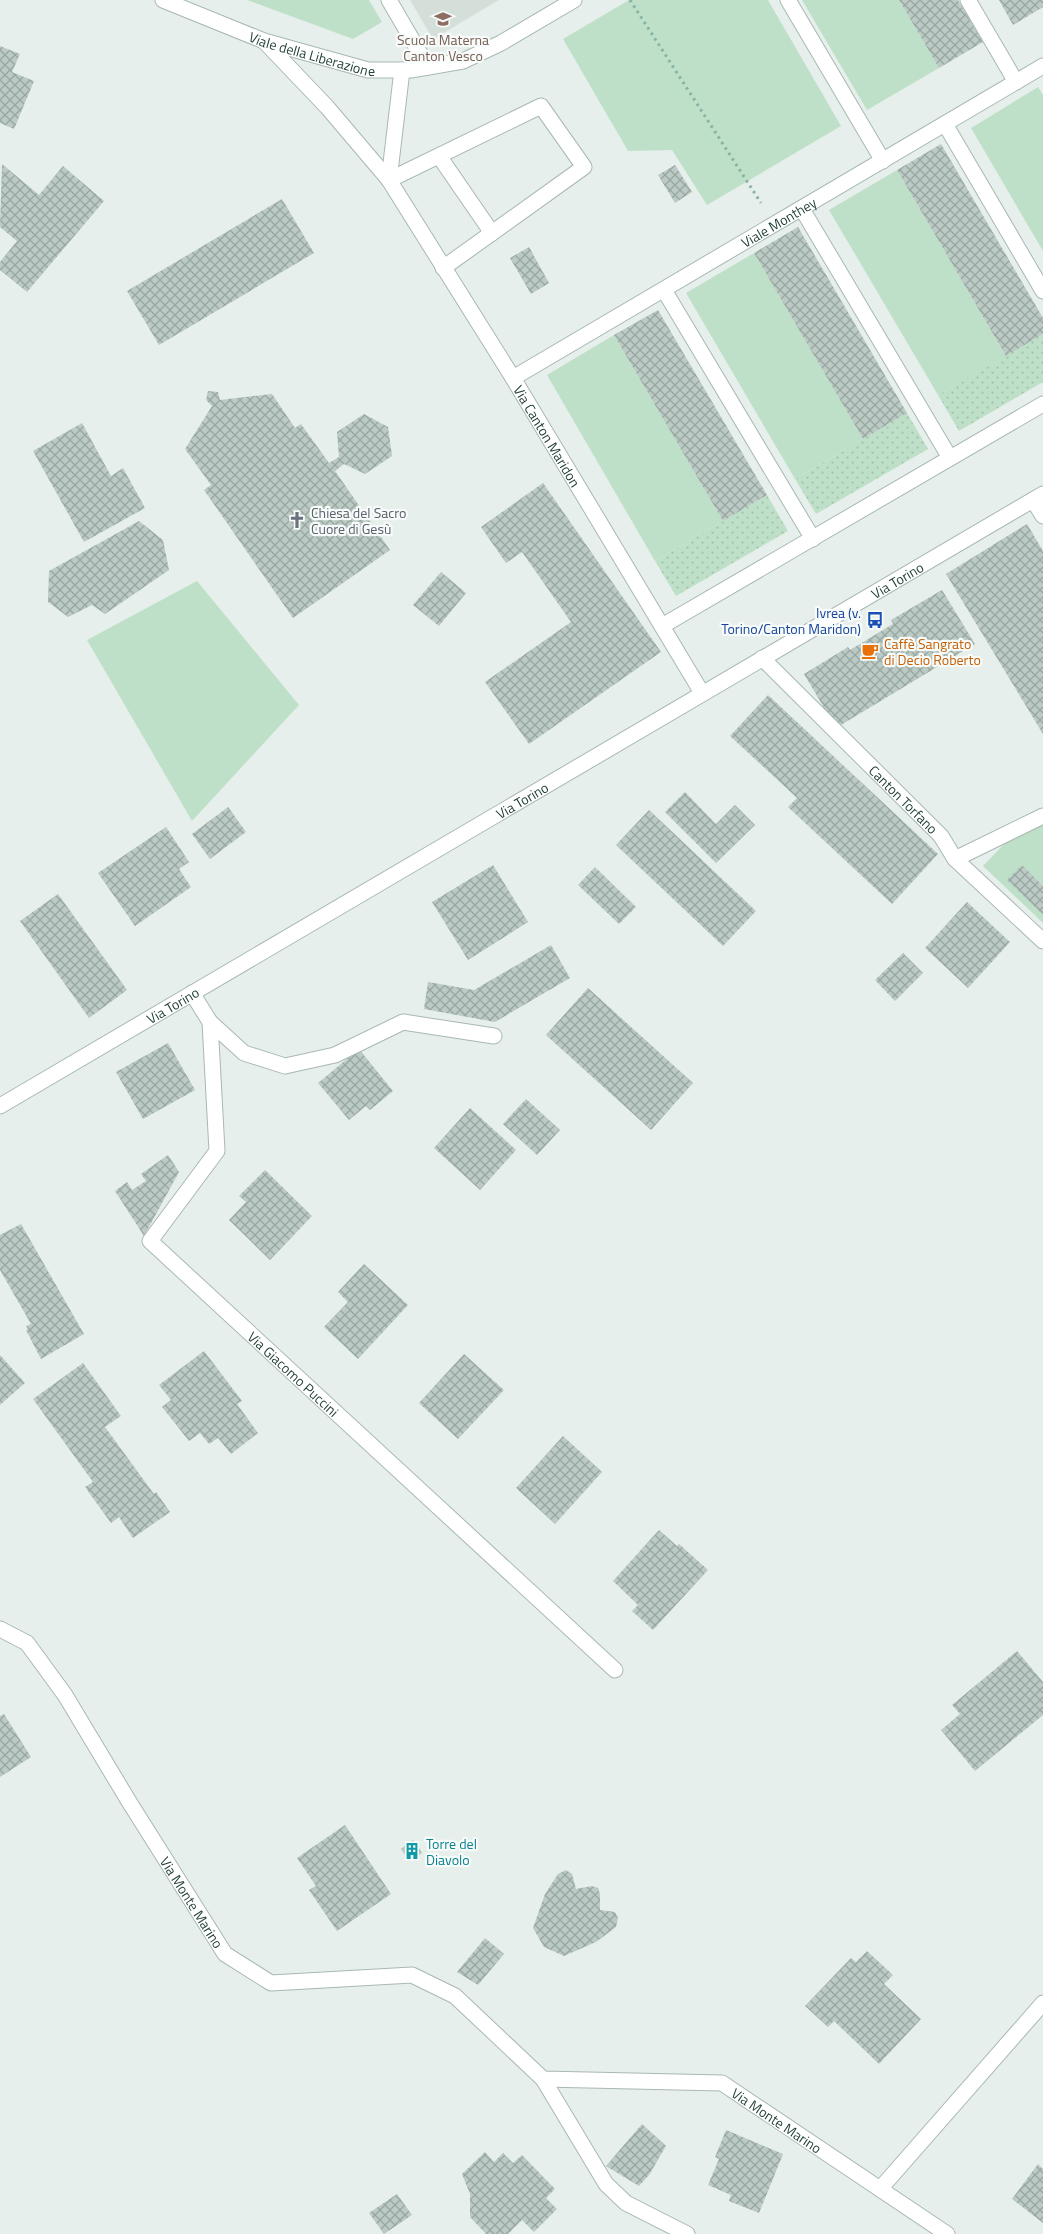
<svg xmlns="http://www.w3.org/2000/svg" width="1043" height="2234" font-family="'Titillium Web',sans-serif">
	<defs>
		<pattern id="grass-dots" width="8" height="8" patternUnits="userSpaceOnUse" patternTransform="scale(1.25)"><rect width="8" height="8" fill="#bfe0c8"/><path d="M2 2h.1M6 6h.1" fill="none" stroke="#a4c1ad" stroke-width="1.8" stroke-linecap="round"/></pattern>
		<pattern id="building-cross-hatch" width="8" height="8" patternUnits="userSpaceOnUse" patternTransform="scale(1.25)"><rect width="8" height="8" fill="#bbcac4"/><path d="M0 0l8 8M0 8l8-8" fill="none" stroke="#98a6a0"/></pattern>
	</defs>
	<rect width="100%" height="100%" fill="#e6efeb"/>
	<!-- built -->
	<path fill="#d4dfda" d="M410 0H499L433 39Z"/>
	<!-- grass -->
	<g fill="url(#grass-dots)">
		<path d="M1043 334V382L959 431 938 395Z"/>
		<path d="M907 413 928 449 816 514 795 479Z"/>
		<path d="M767 495 788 531 676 596 655 561Z"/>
	</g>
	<!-- green -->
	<g fill="#bfe0c8">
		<path d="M247 0H369L382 22 353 39Z"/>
		<path d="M629 0H768L841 126 707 205 672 150 628 151 563 39Z"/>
		<path d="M802 0H899L939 68 867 110Z"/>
		<path d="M1038 87 1043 95V251L971 128Z"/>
		<path d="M897 170 1006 356 938 395 829 210Z"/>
		<path d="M754 253 863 439 795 479 686 293Z"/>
		<path d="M614 335 723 521 655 561 547 375Z"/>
		<path d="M197 581 299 705 192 821 87 640Z"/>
		<path d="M1043 824V923L983 866 1005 843Z"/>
	</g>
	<!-- building -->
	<g fill="url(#building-cross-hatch)">
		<path d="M899 0H958L983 42 939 68Z"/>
		<path d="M999 0H1043V7L1013 25Z"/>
		<path d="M0 46 20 54 12 72 34 81 14 129 0 123Z"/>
		<path d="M941 144 1043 318V334L1006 356 897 170Z"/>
		<path d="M2 164 39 195 63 166 104 201 27 292 0 270V262L17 241 0 227Z"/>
		<path d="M675 165 692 192 675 203 658 175Z"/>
		<path d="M282 199 314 253 159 345 127 291Z"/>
		<path d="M798 227 907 413 863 439 754 253Z"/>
		<path d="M529 247 549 283 531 294 510 258Z"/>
		<path d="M658 310 767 495 723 521 614 335Z"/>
		<path d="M208 391 218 392 220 400 272 394 295 428 301 424 329 463 339 457 337 432 364 414 388 427 392 456 365 474 344 464 335 471 390 550 293 618 204 490 211 485 185 449 212 406 206 400Z"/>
		<path d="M82 423 111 476 123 468 145 508 84 542 33 451Z"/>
		<path d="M543 483 661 652 529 744 485 682 571 622 522 552 506 563 481 527Z"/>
		<path d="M139 521 163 540 169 570 105 614 92 605 68 617 48 602 49 571Z"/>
		<path d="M1027 524 1043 551V734L946 574Z"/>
		<path d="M441 572 466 593 439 626 413 605Z"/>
		<path d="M942 590 975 644 836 728 804 674 848 647 850 650 893 624 891 620Z"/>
		<path d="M768 695 938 854 892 904 788 807 797 798 730 736Z"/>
		<path d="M685 792 716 824 735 805 755 825 716 863 665 812Z"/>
		<path d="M228 807 246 832 210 859 192 834Z"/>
		<path d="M649 810 756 911 723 946 616 845Z"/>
		<path d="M166 827 189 862 179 869 191 887 135 926 98 873Z"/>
		<path d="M493 865 528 922 468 960 432 902Z"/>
		<path d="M1022 865 1043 886V915L1007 880Z"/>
		<path d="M595 867 636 907 619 924 578 885Z"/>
		<path d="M58 894 127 990 89 1018 20 921Z"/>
		<path d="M967 902 1010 942 968 988 925 948Z"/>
		<path d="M551 945 570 978 495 1022 424 1009 428 982 474 990Z"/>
		<path d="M903 953 923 973 895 1001 875 980Z"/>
		<path d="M588 988 693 1083 651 1130 546 1035Z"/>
		<path d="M168 1043 195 1090 143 1119 116 1072Z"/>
		<path d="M359 1049 393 1091 370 1110 366 1106 349 1120 318 1083Z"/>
		<path d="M526 1099 560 1130 537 1155 503 1124Z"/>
		<path d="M470 1108 516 1150 480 1190 434 1148Z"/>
		<path d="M168 1155 179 1172 144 1236 115 1191 127 1182 132 1190 146 1181 141 1174Z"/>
		<path d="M265 1170 312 1216 270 1260 229 1220 246 1202 239 1196Z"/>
		<path d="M21 1224 84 1334 41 1359 26 1330 28 1329 26 1326 31 1324 0 1270V1235Z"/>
		<path d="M364 1264 408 1305 358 1359 324 1327 348 1302 338 1292Z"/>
		<path d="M204 1351 242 1401 237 1404 258 1433 231 1454 218 1438 209 1444 200 1433 189 1441 162 1407 171 1400 159 1385Z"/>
		<path d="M464 1354 504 1390 458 1439 419 1403Z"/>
		<path d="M0 1355 25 1383 0 1405Z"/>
		<path d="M83 1363 121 1416 105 1427 154 1494 156 1492 170 1512 133 1538 119 1517 111 1523 85 1487 93 1482 33 1399Z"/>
		<path d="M563 1436 602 1472 555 1524 516 1488Z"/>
		<path d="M659 1530 677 1546 679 1544 708 1570 653 1630 632 1611 638 1605 613 1581Z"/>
		<path d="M1017 1651 1043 1682V1715L975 1771 941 1730 960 1714 952 1705Z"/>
		<path d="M4 1714 31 1757 0 1777V1716Z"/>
		<path d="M345 1825 391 1894 337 1931 309 1890 316 1886 297 1858Z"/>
		<path d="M413 1840 422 1853 410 1861 401 1849Z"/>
		<path d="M566 1870 572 1874 576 1889 592 1886 598 1888 600 1894V1910L615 1912 618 1918 616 1927 596 1942 564 1956 544 1947 533 1928 545 1894 558 1874Z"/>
		<path d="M485 1938 504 1954 478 1985 457 1972Z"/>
		<path d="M867 1951 893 1975 884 1984 921 2019 879 2064 834 2021 828 2027 805 2006 851 1958 856 1962Z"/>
		<path d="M642 2124 666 2146 649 2175 639 2186 606 2166Z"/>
		<path d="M726 2130 783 2154 759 2213 729 2201 731 2195 708 2185 719 2159 715 2157Z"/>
		<path d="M485 2152 494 2162 503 2153 513 2163 522 2155 555 2189 546 2198 557 2209 534 2232 522 2220 508 2234H486L470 2217V2194L462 2174Z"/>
		<path d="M1038 2164 1043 2169V2223L1012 2199Z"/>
		<path d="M397 2194 412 2215 384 2234 369 2213Z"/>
	</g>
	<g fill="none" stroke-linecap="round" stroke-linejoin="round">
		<!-- minor casing -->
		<g stroke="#a8b8b2" stroke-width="17">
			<g id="minor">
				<path id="s1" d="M163 0 264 41 368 70H411L463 61 501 43 574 0"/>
				<path d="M389 0 428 67"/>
				<path d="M788 0 883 161"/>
				<path d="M968 0 1016 82"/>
				<path id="s2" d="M264 41 327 107 389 180 513 378 702 693"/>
				<path d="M945 124 1043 291"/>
				<path d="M439 156 492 233"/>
				<path d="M389 180 541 106 584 167 443 268"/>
				<path d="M389 180 402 70"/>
				<path d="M802 209 950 458"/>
				<path d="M664 290 813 539"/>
				<path id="s3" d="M513 378 1043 66"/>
				<path d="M1033 500 1043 516"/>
				<path d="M662 626 1043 404"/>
				<path id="s4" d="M762 658 941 836 955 859 1043 941"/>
				<path d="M955 859 1043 816"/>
				<path id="s5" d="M192 993 210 1022 217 1151 150 1241 615 1670"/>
				<path d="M210 1022 244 1053 285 1066 335 1055 403 1022 494 1036"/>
				<path id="s6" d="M0 1106 1043 494"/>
				<path id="s7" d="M0 1629 27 1643 65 1695 128 1800 225 1954 271 1983 412 1975 455 1996 543 2079 722 2083 947 2234"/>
				<path d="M543 2079 606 2184 626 2203 687 2234"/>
				<path d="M880 2189 1043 2003"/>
			</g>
		</g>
		<!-- path -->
		<path stroke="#86b3a5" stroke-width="3" stroke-dasharray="2.5 4" stroke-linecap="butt" d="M630 0 761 203"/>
		<!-- minor -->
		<use href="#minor" stroke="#fff" stroke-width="15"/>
	</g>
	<!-- icons -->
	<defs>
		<g id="school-bare" transform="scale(1.35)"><path d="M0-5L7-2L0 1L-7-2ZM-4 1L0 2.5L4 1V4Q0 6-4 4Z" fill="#8d6e63" stroke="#f7fbf9" stroke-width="2.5" paint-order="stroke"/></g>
		<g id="church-bare" transform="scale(1.35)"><path d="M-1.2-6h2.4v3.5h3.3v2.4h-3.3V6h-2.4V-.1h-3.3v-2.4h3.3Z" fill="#6b7280" stroke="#f7fbf9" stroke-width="2.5" paint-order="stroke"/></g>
		<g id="bus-bare" transform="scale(1.35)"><path d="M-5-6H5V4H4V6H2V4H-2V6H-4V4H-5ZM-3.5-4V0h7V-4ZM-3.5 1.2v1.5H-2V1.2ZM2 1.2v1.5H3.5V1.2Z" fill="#1a4fb4" stroke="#f7fbf9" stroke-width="2.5" paint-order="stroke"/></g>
		<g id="cafe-bare" transform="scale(1.35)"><path d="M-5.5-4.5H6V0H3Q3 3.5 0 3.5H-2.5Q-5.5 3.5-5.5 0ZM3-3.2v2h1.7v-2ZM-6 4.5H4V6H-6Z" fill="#e8710a" stroke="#f7fbf9" stroke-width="2.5" paint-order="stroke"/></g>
		<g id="building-bare" transform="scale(1.35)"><path d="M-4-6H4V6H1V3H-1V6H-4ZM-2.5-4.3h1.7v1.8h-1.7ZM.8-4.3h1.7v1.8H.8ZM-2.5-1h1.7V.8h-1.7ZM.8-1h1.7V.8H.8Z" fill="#0f9aa8" stroke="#f7fbf9" stroke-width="2.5" paint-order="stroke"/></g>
	</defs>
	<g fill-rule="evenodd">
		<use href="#school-bare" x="443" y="19"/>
		<use href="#church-bare" x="297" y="520"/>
		<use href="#bus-bare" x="875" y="620"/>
		<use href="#cafe-bare" x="870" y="651"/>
		<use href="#building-bare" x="412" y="1851"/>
	</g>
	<g text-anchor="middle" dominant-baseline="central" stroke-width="4.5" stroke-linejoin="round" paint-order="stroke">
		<!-- education labels -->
		<g font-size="14" fill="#785e54" stroke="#f7fbf9">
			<text x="443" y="39">Scuola Materna<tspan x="443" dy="16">Canton Vesco</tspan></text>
		</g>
		<!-- street labels -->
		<g font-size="14" fill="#24423a" stroke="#f7fbf9">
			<text stroke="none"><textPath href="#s1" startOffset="159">Viale della Liberazione</textPath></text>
			<text stroke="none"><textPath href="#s3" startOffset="308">Viale Monthey</textPath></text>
			<text stroke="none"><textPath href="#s2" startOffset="488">Via Canton Maridon</textPath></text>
			<text stroke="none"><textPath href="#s6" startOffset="1040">Via Torino</textPath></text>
			<text stroke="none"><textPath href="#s4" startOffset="200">Canton Torfano</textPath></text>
			<text stroke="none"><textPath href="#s6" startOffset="605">Via Torino</textPath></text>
			<text stroke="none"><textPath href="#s6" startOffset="200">Via Torino</textPath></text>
			<text stroke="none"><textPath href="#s5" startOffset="471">Via Giacomo Puccini</textPath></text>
			<text stroke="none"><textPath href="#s7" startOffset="338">Via Monte Marino</textPath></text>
			<text stroke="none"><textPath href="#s7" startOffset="1009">Via Monte Marino</textPath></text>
		</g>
		<!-- worship labels -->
		<g font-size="14" fill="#5b616d" stroke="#f7fbf9" text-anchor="start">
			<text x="311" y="512">Chiesa del Sacro<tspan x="311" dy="16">Cuore di Gesù</tspan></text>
		</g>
		<!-- transit labels -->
		<g font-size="14" fill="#164399" stroke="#f7fbf9" text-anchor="end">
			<text x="861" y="612">Ivrea (v.<tspan x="861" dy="16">Torino/Canton Maridon)</tspan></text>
		</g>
		<!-- food labels -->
		<g font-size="14" fill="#c56008" stroke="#f7fbf9" text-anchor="start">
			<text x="884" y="643">Caffè Sangrato<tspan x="884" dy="16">di Decio Roberto</tspan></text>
		</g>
		<!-- culture labels -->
		<g font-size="14" fill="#0d838f" stroke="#f7fbf9" text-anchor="start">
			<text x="426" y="1843">Torre del<tspan x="426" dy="16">Diavolo</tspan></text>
		</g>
	</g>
</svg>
